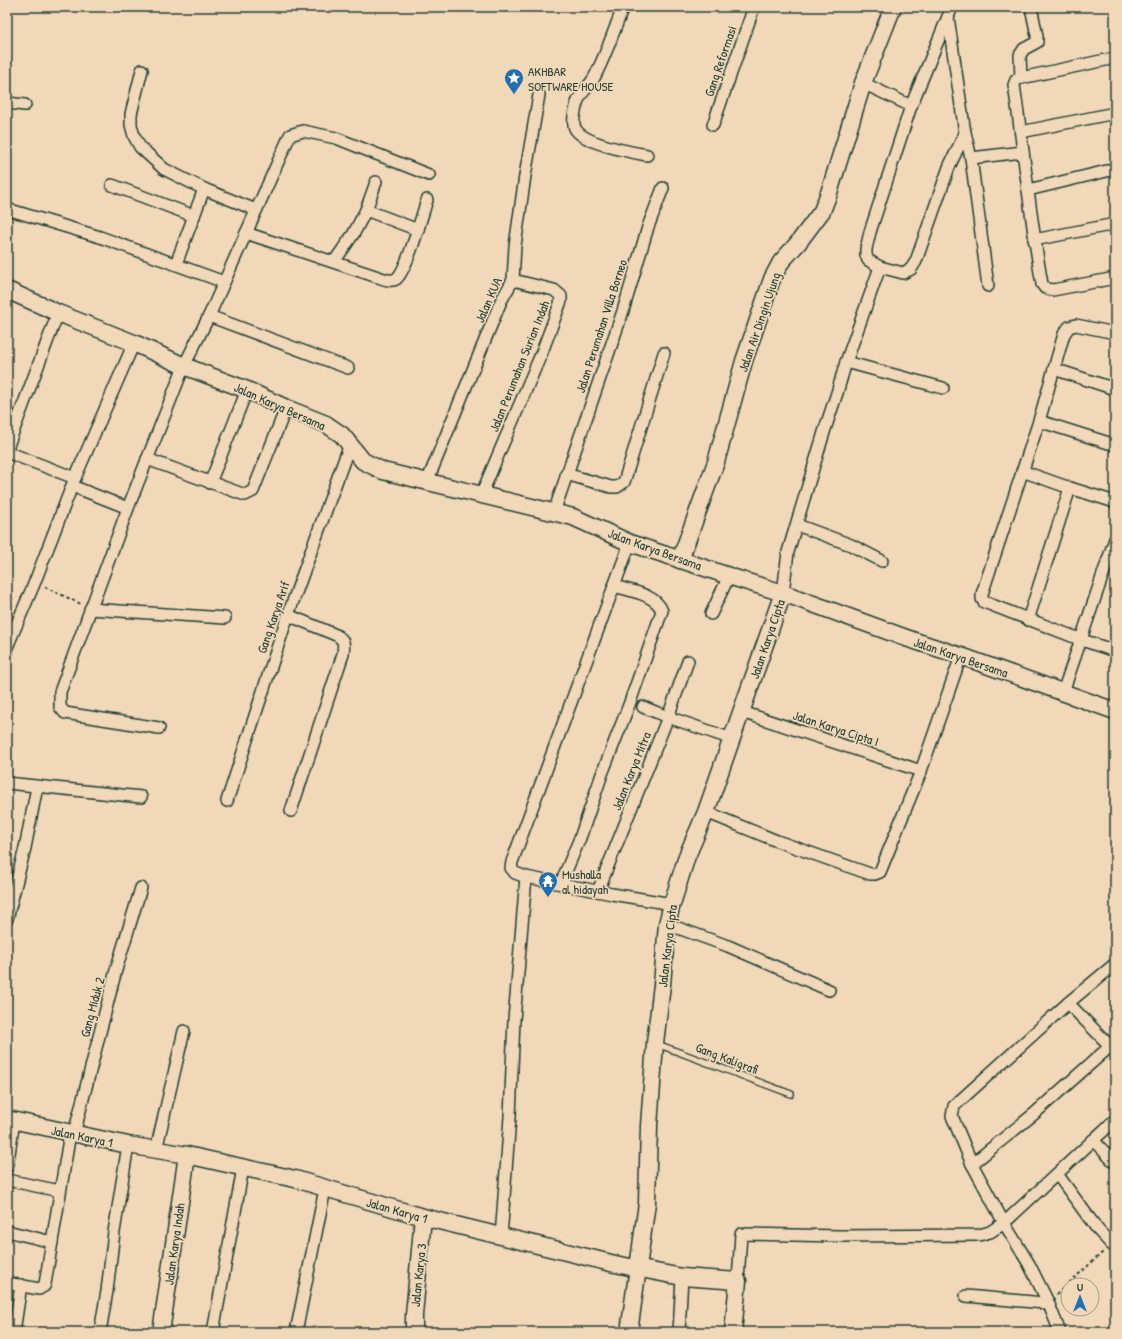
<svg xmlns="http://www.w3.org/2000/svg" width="1122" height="1339" font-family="'Patrick Hand',sans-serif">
	<rect width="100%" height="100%" fill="#f0d8b8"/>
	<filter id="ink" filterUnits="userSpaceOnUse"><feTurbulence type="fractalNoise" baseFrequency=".025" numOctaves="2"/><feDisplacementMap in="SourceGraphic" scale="8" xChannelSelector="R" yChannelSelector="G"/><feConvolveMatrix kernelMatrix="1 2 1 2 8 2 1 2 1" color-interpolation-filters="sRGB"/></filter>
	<g filter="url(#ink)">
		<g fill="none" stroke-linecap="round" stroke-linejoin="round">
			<!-- lane casing -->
			<g stroke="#1f3d34" stroke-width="8">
				<path id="lane" d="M657 1044 791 1094"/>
			</g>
			<!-- street casing -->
			<g stroke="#1f3d34" stroke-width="14">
				<g id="street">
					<path d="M623 7C614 31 606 55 594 78 589 87 580 93 577 103 575 111 571 123 576 130 586 144 630 152 647 155"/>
					<path d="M952 7 911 106 870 232 866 249V255L868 260 880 267 903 273 911 269 916 261 949 167 965 133"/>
					<path d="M948 17 965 133 971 158 988 286"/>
					<path d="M1115 58 1021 78 1016 80 1014 85C1024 151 1030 218 1042 284L1045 288 1053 290 1115 278"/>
					<path d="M142 70 131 114V125L134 136 140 147 164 169 204 189 256 210"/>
					<path d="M1021 78 1020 55 1024 49 1037 42V36L1031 7"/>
					<path d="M863 83 911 106"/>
					<path d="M7 103 25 105"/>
					<path d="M713 125 754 7"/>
					<path d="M1021 132 1115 113"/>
					<path d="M971 158 1023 152"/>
					<path d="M112 185 194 216"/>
					<path d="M1028 190 1115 169"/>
					<path d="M7 209 100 237 224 282"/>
					<path d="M366 210 418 230"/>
					<path d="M246 233 378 277C384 279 391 282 396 279 407 271 422 215 427 200"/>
					<path d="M1034 240 1115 224"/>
					<path d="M334 262 354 233 366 210 376 182"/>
					<path d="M176 264 204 189"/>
					<path d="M209 316 348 368"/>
					<path d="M1115 333 1076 325 1069 327 1064 334 1039 421 982 594V599L984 602 1082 640 1115 651"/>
					<path d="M846 362 943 388"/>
					<path d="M1054 369 1115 389"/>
					<path d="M1039 421 1115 445"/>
					<path d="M7 448 58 313"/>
					<path d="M7 452 75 478"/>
					<path d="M147 459 245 495 253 491 286 408"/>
					<path d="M1022 471 1070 488 1115 502"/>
					<path d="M566 474 611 487H617L624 482 664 353"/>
					<path d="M427 482 501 301 513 280 515 246 525 176 539 95"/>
					<path d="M210 483 247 390"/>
					<path d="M72 486 128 508"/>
					<path d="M482 493 542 352 561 301V296L554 290 513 280"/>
					<path d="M554 512 623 311 648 227 663 188"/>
					<path d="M797 525 851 545 882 561"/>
					<path d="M630 543 512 862 511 868 515 873 526 877 612 894 672 904"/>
					<path d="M783 593 788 552 825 429 837 393 846 362 880 267"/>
					<path d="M90 609 225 618"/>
					<path d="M711 614 729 576"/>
					<path d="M288 615 336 635C345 640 344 644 343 654L291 811"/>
					<path d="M1028 620 1070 488"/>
					<path d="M7 647 34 584 75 478 134 343"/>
					<path d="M1063 692 1115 539"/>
					<path d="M643 707 668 717 732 739"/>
					<path d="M742 712 921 771"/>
					<path d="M159 728 65 713 60 707V692L128 508 184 366 209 316 290 135 303 131 336 138 429 175"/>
					<path d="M7 783 141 797"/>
					<path d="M227 801 288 615 350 444"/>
					<path d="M706 812 777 841 870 874H875L880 872 921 771 961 656"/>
					<path d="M561 883 580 838 602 774 629 705 662 611C656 594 630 591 614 586"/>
					<path d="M598 891 668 717 688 661"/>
					<path d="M7 919 25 848 37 787"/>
					<path d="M667 924 728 946 829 990"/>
					<path d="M1068 1003 1115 1051"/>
					<path d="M74 1134 116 970 141 888"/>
					<path d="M1093 1140 1115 1163"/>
					<path d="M156 1150 184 1031"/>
					<path d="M972 1164 1034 1114 1115 1042"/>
					<path d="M7 1167 14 1121"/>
					<path d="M1057 1174 1098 1230 1112 1245 1115 1242"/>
					<path d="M7 1180 60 1191"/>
					<path d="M7 1231 52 1242"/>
					<path d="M501 1237 510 1117 514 1020 526 877"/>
					<path d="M738 1281 741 1234 840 1236 979 1235 990 1232 1004 1223 1115 1120"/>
					<path d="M7 1283 39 1289 44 1286 45 1284 70 1133"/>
					<path d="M966 1296 1044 1303 1048 1302"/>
					<path d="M14 1332 21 1285"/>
					<path d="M100 1332 107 1291 114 1232 128 1145"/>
					<path d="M213 1332 243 1168"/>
					<path d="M296 1332 325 1189"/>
					<path d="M679 1332 682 1277"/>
					<path d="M1060 1332 1048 1302 1029 1264 1004 1223 972 1164 952 1116 954 1106 1068 1003 1115 964"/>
				</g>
			</g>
			<!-- secondary casing -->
			<g stroke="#1f3d34" stroke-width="19">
				<g id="secondary">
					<path d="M7 290 58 313 134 343 184 366 247 390 286 408 326 424 342 435 363 461 383 471 573 517 630 543 738 579 783 593 909 639 961 656 1115 711"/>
					<path d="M680 560 716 462 744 361 772 279 781 262 798 243 822 211 829 193 863 83 893 7"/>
					<path d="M7 1119 128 1145 187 1155 295 1179 423 1217 615 1264 682 1277 738 1281 733 1332"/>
					<path d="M161 1332 187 1155"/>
					<path d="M414 1332V1315L423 1217"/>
					<path d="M629 1332 647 1203 649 1126 655 1043 662 985 667 924 672 904 687 856 706 812 783 593"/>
				</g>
			</g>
			<!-- path -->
			<g stroke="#1f3d34" stroke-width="2" stroke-dasharray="3 3" stroke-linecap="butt">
				<path d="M45 587 81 604"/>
				<path d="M1056 1295 1103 1252"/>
			</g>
			<!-- lane -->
			<use href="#lane" stroke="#f0d8b8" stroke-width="5.5"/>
			<!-- street -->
			<use href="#street" stroke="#f0d8b8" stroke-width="11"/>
			<!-- secondary -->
			<use href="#secondary" stroke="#f0d8b8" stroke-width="16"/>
		</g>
	</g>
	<!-- icons -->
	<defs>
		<g id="sight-pin" transform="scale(1)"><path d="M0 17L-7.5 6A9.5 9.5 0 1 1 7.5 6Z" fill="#1f6fb2" stroke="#f0d8b8"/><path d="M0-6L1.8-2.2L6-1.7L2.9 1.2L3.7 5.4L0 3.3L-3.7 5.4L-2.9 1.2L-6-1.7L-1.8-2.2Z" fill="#fff"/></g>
		<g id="temple-pin" transform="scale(1)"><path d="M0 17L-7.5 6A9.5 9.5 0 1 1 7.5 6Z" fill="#1f6fb2" stroke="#f0d8b8"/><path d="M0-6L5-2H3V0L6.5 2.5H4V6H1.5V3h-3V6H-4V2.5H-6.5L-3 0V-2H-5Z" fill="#fff"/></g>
	</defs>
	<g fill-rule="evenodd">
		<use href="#sight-pin" x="514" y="78"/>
		<use href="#temple-pin" x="548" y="881"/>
	</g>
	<g text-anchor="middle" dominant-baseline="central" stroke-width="3.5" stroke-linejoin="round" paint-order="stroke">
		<!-- street labels -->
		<g font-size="13" fill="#1f3d34" stroke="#f0d8b8">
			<text transform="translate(720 61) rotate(-71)">Gang Reformasi</text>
			<text transform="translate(488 300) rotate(-66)">Jalan KUA</text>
			<text transform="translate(759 322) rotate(-71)">Jalan Air Dingin Ujung</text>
			<text transform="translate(601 326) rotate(-72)">Jalan Perumahan Villa Borneo</text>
			<text transform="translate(519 366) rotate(-68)">Jalan Perumahan Surian Indah</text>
			<text transform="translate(280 406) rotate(24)">Jalan Karya Bersama</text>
			<text transform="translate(655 549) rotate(20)">Jalan Karya Bersama</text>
			<text transform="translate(273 617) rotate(-71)">Gang Karya Arif</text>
			<text transform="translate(767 639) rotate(-71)">Jalan Karya Cipta</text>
			<text transform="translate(961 657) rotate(19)">Jalan Karya Bersama</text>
			<text transform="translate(836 728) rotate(18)">Jalan Karya Cipta I</text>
			<text transform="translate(631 771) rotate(-68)">Jalan Karya Mitra</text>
			<text transform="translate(667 946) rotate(-83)">Jalan Karya Cipta</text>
			<text transform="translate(92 1007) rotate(-75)">Gang Miduk 2</text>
			<text transform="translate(727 1058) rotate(21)">Gang Kaligrafi</text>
			<text transform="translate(82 1136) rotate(12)">Jalan Karya 1</text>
			<text transform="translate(397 1210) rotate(16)">Jalan Karya 1</text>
			<text transform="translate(174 1244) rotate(-82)">Jalan Karya Indah</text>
			<text transform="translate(418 1275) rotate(-84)">Jalan Karya 3</text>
		</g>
		<!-- poi labels -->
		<g font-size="13" fill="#1f3d34" stroke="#f0d8b8" text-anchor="start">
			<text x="528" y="71">AKHBAR<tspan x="528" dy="15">SOFTWARE HOUSE</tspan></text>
			<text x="562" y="874">Mushalla<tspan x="562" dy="15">al hidayah</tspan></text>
		</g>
	</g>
	<!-- margin -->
	<rect width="1122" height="1339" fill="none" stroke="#f0d8b8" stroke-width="24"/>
	<rect x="12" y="12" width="1098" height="1315" fill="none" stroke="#1f3d34" stroke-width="1.5" filter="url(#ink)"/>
	<!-- north arrow -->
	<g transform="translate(1080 1297)"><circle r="19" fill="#f0d8b8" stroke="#9c9a83"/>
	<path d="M0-3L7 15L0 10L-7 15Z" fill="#1f6fb2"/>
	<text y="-6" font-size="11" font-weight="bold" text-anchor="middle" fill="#1f3d34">U</text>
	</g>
</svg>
